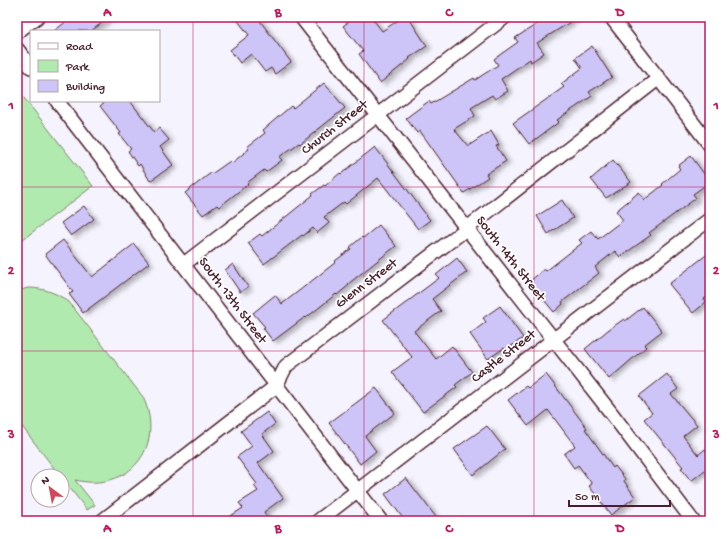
<svg xmlns="http://www.w3.org/2000/svg" width="727" height="538" font-family="'Gochi Hand',sans-serif">
	<defs>
		<filter id="shadow"><feDropShadow dx="4.5" dy="2.5" stdDeviation="2" flood-color="#0004"/></filter>
	</defs>
	<rect width="100%" height="100%" fill="#f5f3fd"/>
	<filter id="ink" filterUnits="userSpaceOnUse"><feTurbulence type="fractalNoise" baseFrequency=".025" numOctaves="2"/><feDisplacementMap in="SourceGraphic" scale="8" xChannelSelector="R" yChannelSelector="G"/><feConvolveMatrix kernelMatrix="1 2 1 2 8 2 1 2 1" color-interpolation-filters="sRGB"/></filter>
	<g filter="url(#ink)">
		<!-- green -->
		<g fill="#b1eaae" stroke="#7e846c">
			<path d="M17 89 93 186 22 240 17 242Z"/>
			<path d="M28 288C44 288 57 293 69 302L143 397C166 447 129 493 75 480L95 505 87 510 62 478V476H60L17 420V291Z"/>
		</g>
		<!-- building -->
		<g fill="#cdc4f7" stroke="#4a1f2b" filter="url(#shadow)">
			<path d="M72 17H110L91 31H54Z"/>
			<path d="M235 17H257L291 62 275 74 271 68 265 72 251 54 240 63 230 50 249 35Z"/>
			<path d="M355 17H371L382 31 403 17H408L427 46 409 58 410 59 380 83 359 54 363 51 343 26Z"/>
			<path d="M548 17H578L537 43 544 53 531 62 530 59 501 79 508 91 495 99 492 95 471 108 475 116 454 129 468 146 491 131 499 145 496 146 506 161 486 174 488 177 464 193 420 131 417 133 406 118 429 101 431 104 474 78 475 80 498 65 494 59 518 42 515 38Z"/>
			<path d="M592 46 612 77 589 92 592 96 557 120 559 122 529 144 513 123 564 87 561 84 582 68 575 58Z"/>
			<path d="M324 83 345 108 300 144 299 143 279 157 282 160 266 172 264 170 247 183 248 184 219 207 217 205 203 215 185 193 212 172 213 173 230 161 232 163 249 149 247 147 265 133 263 130 291 106 293 108Z"/>
			<path d="M106 101H130L154 132 159 128 169 140 160 147 173 165 150 181 140 164 138 166 128 151 131 149 119 134 121 133 100 106Z"/>
			<path d="M375 147 430 220 418 229 378 178 346 204 344 202 324 217 329 223 317 233 313 228 303 236 302 235 264 264 248 243 260 234 262 236 313 195 312 194 324 185 325 186 340 173 341 174Z"/>
			<path d="M691 156 710 182 693 194 696 198 649 233 651 235 620 257 615 251 595 267 599 273 562 302 563 304 554 312 529 282 544 269 546 271 582 243 579 240 591 231 598 239 623 220 616 211 639 192 644 200 663 185 662 184 680 169 678 166Z"/>
			<path d="M613 160 631 182 606 198 591 179Z"/>
			<path d="M562 200 573 218 548 234 537 216Z"/>
			<path d="M84 206 94 219 71 236 61 223Z"/>
			<path d="M379 225 396 246 348 284 349 285 337 295 336 294 306 318 305 317 273 341 263 328 265 327 253 313 275 295 282 304 336 262 335 261 351 249 350 247 362 237 363 238Z"/>
			<path d="M63 240 92 277 134 244 149 263 83 313 69 294 73 292 45 254Z"/>
			<path d="M710 252V294L704 299 706 302 693 313 669 284Z"/>
			<path d="M457 258 467 272 432 299 441 311 414 331 436 359 452 346 472 372 455 385 457 387 423 412 392 372 412 357 383 320 439 278 436 275Z"/>
			<path d="M233 264 248 287 240 292 225 270Z"/>
			<path d="M500 306 523 338 506 350 504 348 488 359 470 334 486 322 483 318Z"/>
			<path d="M643 307 662 331 644 345 646 347 609 379 585 349 608 330 624 319 625 321Z"/>
			<path d="M546 374 587 428 585 429 613 468 615 466 625 479 624 481 635 497 611 515 589 486 592 484 578 465 574 468 564 454 575 446 548 410 528 426 508 400 526 386 528 388Z"/>
			<path d="M667 374 678 389 671 394 697 425 683 436 698 455 705 449 710 455V466L691 481 681 468 683 467 644 419 652 413 639 396Z"/>
			<path d="M376 388 395 413 365 436 376 451 360 464 329 423Z"/>
			<path d="M267 412 275 424 262 434 274 451 258 463 283 498 264 512 269 521H223L243 508 239 503 258 491 254 486 257 484 237 457 252 446 241 431Z"/>
			<path d="M487 426 505 449 473 475 454 449Z"/>
			<path d="M406 478 439 521H405L385 494Z"/>
		</g>
		<g fill="none" stroke-linecap="round" stroke-linejoin="round">
			<!-- minor casing -->
			<g stroke="#4a1f2b" stroke-width="16">
				<g id="minor">
					<path d="M301 17 612 414 693 521"/>
					<path d="M611 17 710 145"/>
					<path d="M17 32 37 17"/>
					<path d="M17 49 31 67"/>
					<path d="M57 101 381 521"/>
					<path d="M184 264 505 17"/>
					<path d="M102 521 276 386 286 366 466 229 659 78"/>
					<path d="M318 521 710 219"/>
				</g>
			</g>
			<!-- minor -->
			<use href="#minor" stroke="#fff" stroke-width="13"/>
		</g>
	</g>
	<!-- grid -->
	<path fill="none" stroke="#c2185b" stroke-width="1" stroke-opacity="0.55" d="M193 17V521M364 17V521M534 17V521M17 187H710M17 351H710"/>
	<g text-anchor="middle" dominant-baseline="central" stroke-width="3.5" stroke-linejoin="round" paint-order="stroke">
		<!-- street labels -->
		<g font-size="14" fill="#4a1f2b" stroke="#fff">
			<text transform="translate(335 128) rotate(-38)">Church Street</text>
			<text transform="translate(510 259) rotate(52)">South 14th Street</text>
			<text transform="translate(367 284) rotate(-37)">Glenn Street</text>
			<text transform="translate(232 301) rotate(53)">South 13th Street</text>
			<text transform="translate(504 357) rotate(-38)">Castle Street</text>
		</g>
	</g>
	<!-- margin -->
	<rect width="727" height="538" fill="none" stroke="#fff" stroke-width="44"/>
	<!-- legend -->
	<rect x="30" y="30" width="130" height="72" fill="#ffffff" stroke="#b7a5aa"/>
	<rect x="38" y="43" width="20" height="6" fill="#ffffff" stroke="#b7a5aa"/>
	<text x="66" y="50" font-size="12" fill="#4a1f2b">Road</text>
	<rect x="38" y="60" width="20" height="12" fill="#b1eaae" stroke="#b7a5aa"/>
	<text x="66" y="70" font-size="12" fill="#4a1f2b">Park</text>
	<rect x="38" y="80" width="20" height="12" fill="#cdc4f7" stroke="#b7a5aa"/>
	<text x="66" y="90" font-size="12" fill="#4a1f2b">Building</text>
	<!-- north arrow -->
	<g transform="translate(50 488) rotate(328)"><circle r="19" fill="#ffffff" stroke="#b7a5aa"/>
	<path d="M0-3L7 15L0 10L-7 15Z" fill="#d1495b"/>
	<text y="-6" font-size="11" font-weight="bold" text-anchor="middle" fill="#4a1f2b">N</text>
	</g>
	<!-- scale -->
	<path d="M569 500v6h101v-6" fill="none" stroke="#4a1f2b" stroke-width="2"/>
	<text x="575" y="500" font-size="12" fill="#4a1f2b" stroke="#ffffff" stroke-width="3" paint-order="stroke">50 m</text>
	<rect x="22" y="22" width="683" height="494" fill="none" stroke="#c2185b" stroke-width="1.5"/>
	<g font-size="13" text-anchor="middle" font-weight="bold" fill="#c2185b">
		<text x="107" y="16">A</text>
		<text x="278" y="16">B</text>
		<text x="449" y="16">C</text>
		<text x="620" y="16">D</text>
		<text x="11" y="109">1</text>
		<text x="716" y="109">1</text>
		<text x="11" y="274">2</text>
		<text x="716" y="274">2</text>
		<text x="11" y="438">3</text>
		<text x="716" y="438">3</text>
		<text x="107" y="532">A</text>
		<text x="278" y="532">B</text>
		<text x="449" y="532">C</text>
		<text x="620" y="532">D</text>
	</g>
</svg>
